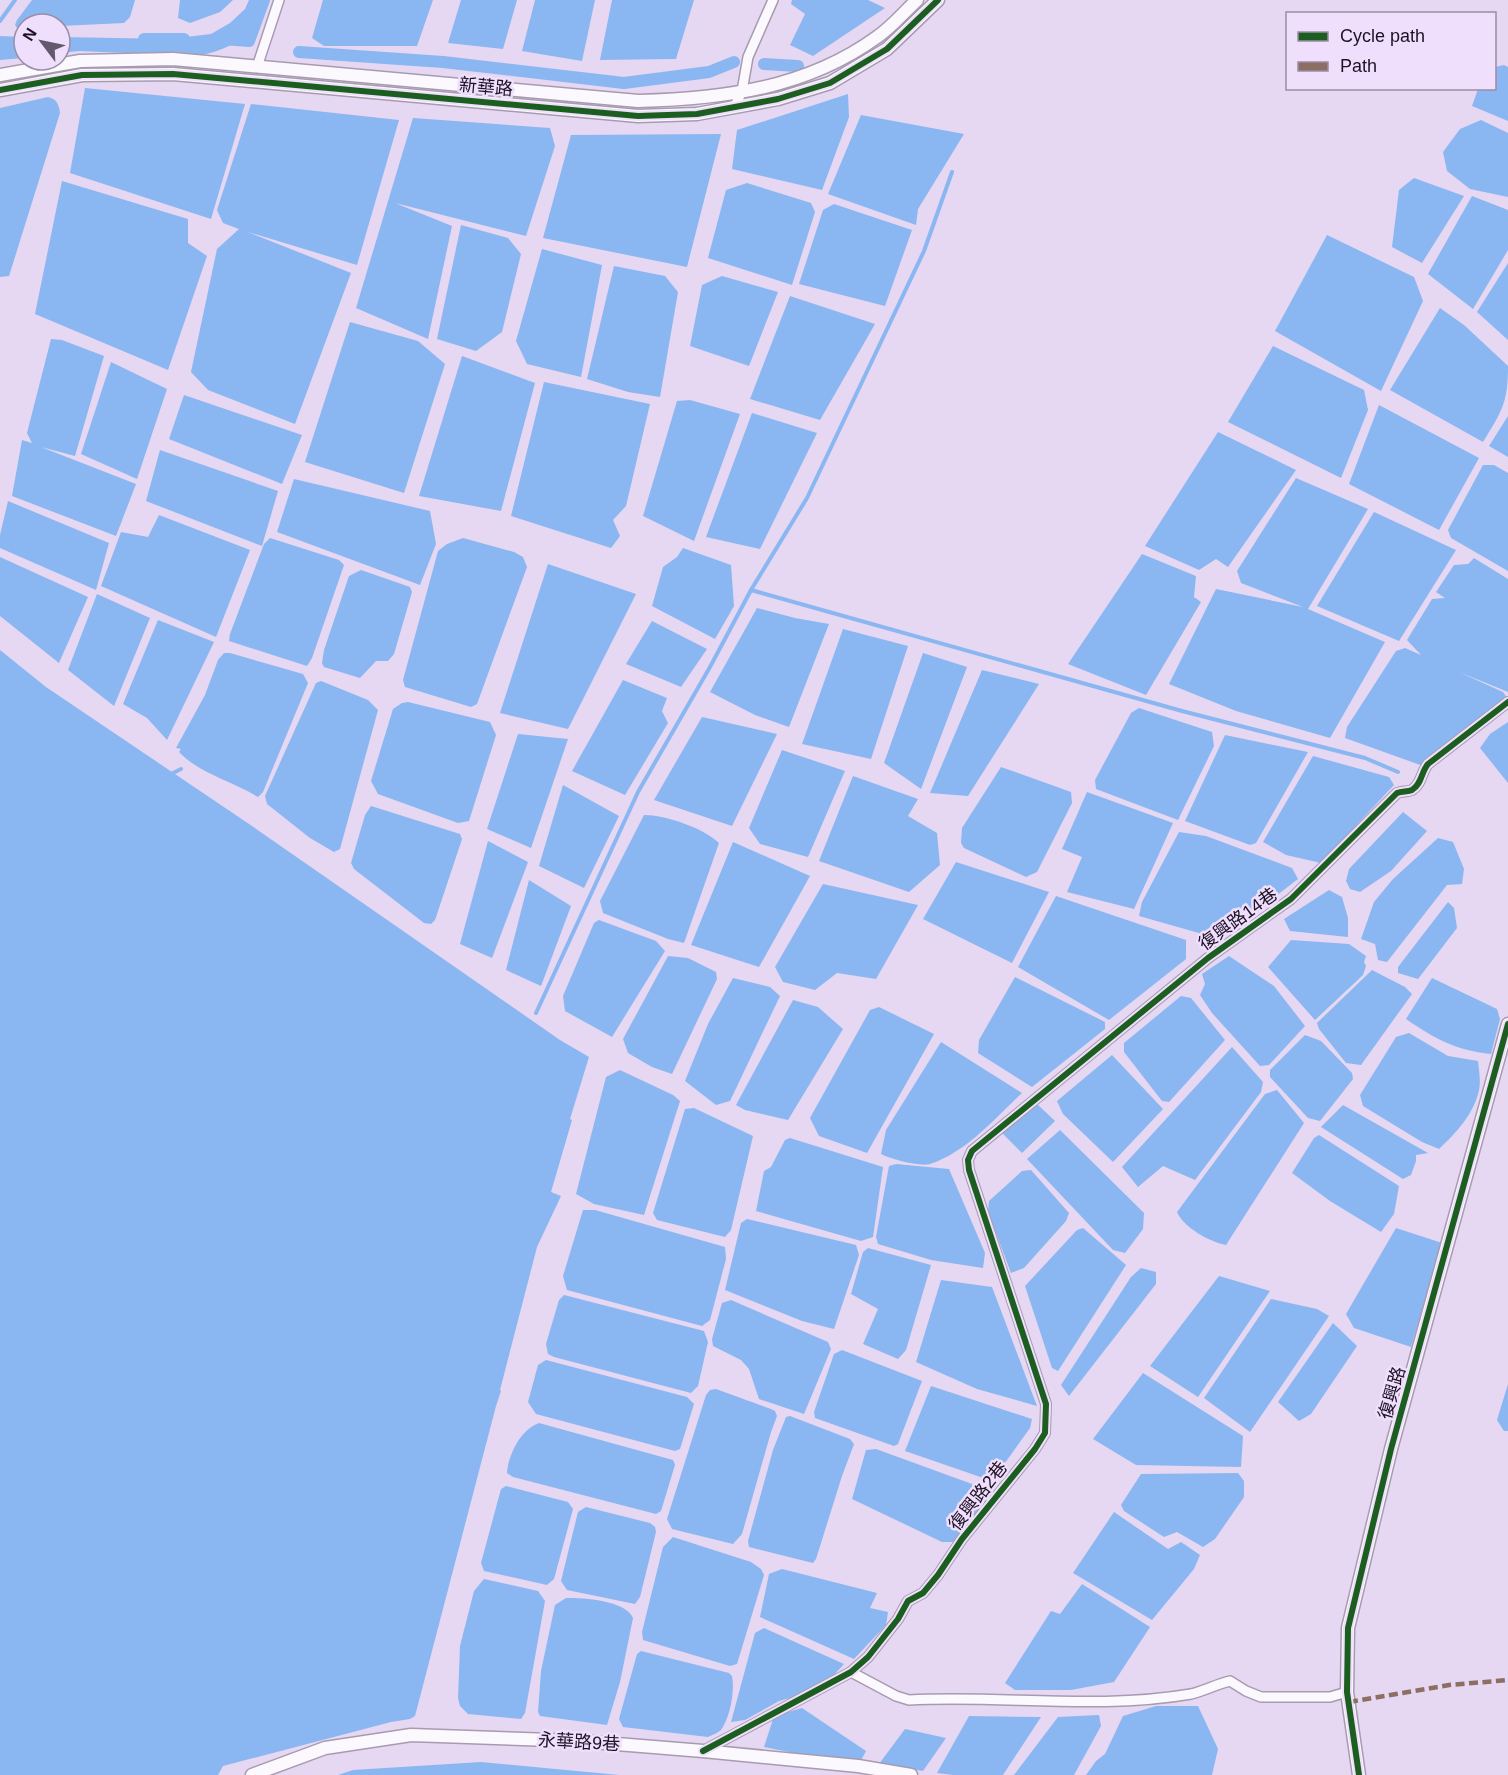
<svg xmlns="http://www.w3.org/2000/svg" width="1508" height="1775" font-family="Helvetica,'Noto Sans TC',sans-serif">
	<rect width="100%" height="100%" fill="#e6d7f2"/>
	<!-- water -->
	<g fill="#8ab7f1">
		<path d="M32 0H135L130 17 124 23 60 26V24H24V29H18L15 25 17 20Z"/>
		<path d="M180 0H233L220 12 190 23 178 18Z"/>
		<path d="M249 0H269C257 34 230 51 196 56L79 51 60 53V37L169 39 211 34 230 23 245 9Z"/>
		<path d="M323 0H433L417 46H324L312 38Z"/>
		<path d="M461 0H517L503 49 448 43Z"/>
		<path d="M535 0H595L582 61 522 51Z"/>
		<path d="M612 0H694L676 59 600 60Z"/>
		<path d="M792 0H868L885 8 813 56 790 45 805 14 791 4Z"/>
		<path d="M0 36 24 37V58L0 60Z"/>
		<path d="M1504 65 1508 67V121L1472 106 1478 89 1494 88 1495 67Z"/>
		<path d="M85 88 245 104 211 219 70 173Z"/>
		<path d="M848 94 849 117 822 190 732 169 737 130Z"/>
		<path d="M48 97C57 99 59 105 60 113L9 276 0 277V108Z"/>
		<path d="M251 104 399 120 357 265 248 232 351 273 295 424 208 390 191 372 217 249 239 229 223 223 217 210Z"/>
		<path d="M861 115 964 134 918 209 916 225 828 194Z"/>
		<path d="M413 118 550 128 555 146 526 236 395 203 452 226 428 339 356 308Z"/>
		<path d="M1481 120 1508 133V197L1470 189 1447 171 1443 152 1460 129Z"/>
		<path d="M721 134 687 267 543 238 571 135Z"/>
		<path d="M1414 178 1464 196 1422 263 1392 247 1399 190Z"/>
		<path d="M62 181 188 219V243L207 256 168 370 35 314Z"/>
		<path d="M747 183 811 203 815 212 792 285 708 258 726 190Z"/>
		<path d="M1472 196 1508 210V250L1473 309 1428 274Z"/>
		<path d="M834 204 912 230 885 306 799 284 823 210Z"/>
		<path d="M461 225 508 238 521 254 502 332 476 351 437 339Z"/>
		<path d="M1327 235 1414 277 1423 301 1381 391 1275 331Z"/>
		<path d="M542 249 602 265 581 377 527 364 516 341Z"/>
		<path d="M1508 263V340L1477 312Z"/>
		<path d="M614 266 665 276 678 292 660 397 628 392 587 379Z"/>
		<path d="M722 276 778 292 749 366 690 346 702 285Z"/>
		<path d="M790 296 875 324 820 420 750 399Z"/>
		<path d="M1440 308 1464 325 1508 366C1508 403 1502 411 1483 442L1390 390Z"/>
		<path d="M350 322 418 341 445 364 404 493 305 462Z"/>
		<path d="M51 339 62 340 104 356 75 456 41 447 136 484 116 536 12 496 22 440 32 443 27 433Z"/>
		<path d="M1273 346 1364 390 1368 410 1341 478 1228 422Z"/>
		<path d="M462 356 535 383 501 511 419 496Z"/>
		<path d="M111 362 167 389 137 479 81 454Z"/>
		<path d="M544 382 650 404 626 506 613 520 620 536 611 548 511 516Z"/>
		<path d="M184 395 302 435 282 484 169 439Z"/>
		<path d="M690 400 740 414 694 541 643 516 677 401Z"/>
		<path d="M1379 405 1479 458 1439 530 1349 484Z"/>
		<path d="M752 413 817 433 760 549 706 537Z"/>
		<path d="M1508 416V457L1489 446Z"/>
		<path d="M1218 432 1296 470 1228 567 1216 559 1199 570 1145 546Z"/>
		<path d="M160 450 278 491 262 546 146 501Z"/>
		<path d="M1483 465H1494L1508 473V571L1451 538 1448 530Z"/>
		<path d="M1296 478 1368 509 1308 609 1385 642 1330 738 1236 711 1169 684 1216 589 1303 607 1241 583 1237 571Z"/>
		<path d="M294 479 430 511 436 544 420 585 277 532Z"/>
		<path d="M8 501 109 543 96 590 0 548V535Z"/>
		<path d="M1374 512 1456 550 1399 641 1317 606Z"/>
		<path d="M159 515 250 550 216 637 101 586 121 532 148 537Z"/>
		<path d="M270 538 339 560 344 565 312 658 307 666 229 641 230 634 264 544Z"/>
		<path d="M463 538 514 552 523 557 527 567 477 704 471 707 405 687 403 680 438 551 447 544Z"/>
		<path d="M683 548 731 565 734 606 715 639 652 606 663 567 677 557Z"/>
		<path d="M1142 554 1196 576 1194 597 1201 602 1146 695 1068 664Z"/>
		<path d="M0 557 88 597 59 663 0 616Z"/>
		<path d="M1474 558 1508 579V692L1459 672 1503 692 1507 698 1423 766 1345 738 1347 727 1396 651 1405 648 1421 655 1407 640 1432 599 1445 598 1436 592 1454 565 1468 564Z"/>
		<path d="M548 564 636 594 568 729 500 713Z"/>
		<path d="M361 570 410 587 412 592 394 654 388 661H376L360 678 324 667 322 663 324 650 349 576Z"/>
		<path d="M97 594 150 618 114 706 68 670Z"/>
		<path d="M757 608 795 618 829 624 789 727 755 715 710 692Z"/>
		<path d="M158 620 214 642 167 740 147 718 123 704Z"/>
		<path d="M652 621 707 649 681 687 626 664Z"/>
		<path d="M843 629 908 646 871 759 802 744Z"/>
		<path d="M0 650 46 687 252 826 560 1040 589 1057 570 1119 572 1120 551 1192 561 1196 537 1247 500 1390 501 1391 496 1406 415 1716 410 1719 391 1722 223 1766 218 1775H0Z"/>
		<path d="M224 653H230L303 674 308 683 263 792 258 797C232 781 200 774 179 752L181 749 176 748 205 695 218 660Z"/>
		<path d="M923 653 967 667 921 789 884 763Z"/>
		<path d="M982 670 1039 684 968 796 930 793Z"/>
		<path d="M623 680 667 698 662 711 668 723 625 795 572 771Z"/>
		<path d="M321 681 368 700 378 710 340 849 334 852 310 838 267 804 265 796 316 683Z"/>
		<path d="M408 702 490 722 496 735 469 821 458 823 378 794 371 781 393 709 402 703Z"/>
		<path d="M1139 708 1212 732 1214 746 1178 820 1096 789 1095 780 1131 713Z"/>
		<path d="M702 717 777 734 732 826 654 800Z"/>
		<path d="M1508 722V783L1480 748 1490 734Z"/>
		<path d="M518 734 568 739 531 848 487 829Z"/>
		<path d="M1225 735 1308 752 1256 843 1250 845 1185 821Z"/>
		<path d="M782 750 845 771 808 857 760 844 749 828Z"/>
		<path d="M1313 756 1389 777 1394 785 1321 863 1286 855 1263 842Z"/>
		<path d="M1001 767 1071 792 1072 803 1037 872 1026 877 964 848 961 843 962 828Z"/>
		<path d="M853 776 918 799 908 816 937 833 940 865 909 892 819 861Z"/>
		<path d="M563 785 619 816 584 888 539 866Z"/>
		<path d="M1087 792 1173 823 1134 909 1067 892 1082 857 1062 849Z"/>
		<path d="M371 806 460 834 462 839 435 920 431 924 424 923 354 869 351 863 365 815Z"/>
		<path d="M1403 812 1427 831 1391 871 1360 892 1350 889 1346 881 1349 869Z"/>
		<path d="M644 815C666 815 703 828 719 843L684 943 668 939 603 913 600 901Z"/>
		<path d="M1179 832 1206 836 1292 868 1298 879 1220 939 1139 916 1142 902Z"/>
		<path d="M1438 838 1453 842 1464 869 1462 884 1447 885 1387 962 1378 960 1375 944 1361 939 1374 902 1393 879Z"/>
		<path d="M488 841 528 862 492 958 460 944Z"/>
		<path d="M733 842 810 876 759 967 691 945Z"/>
		<path d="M956 862 1049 892 1012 963 923 919Z"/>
		<path d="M529 880 571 906 541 986 506 970Z"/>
		<path d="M823 884 918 905 876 979 837 973 815 990 783 982 775 967Z"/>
		<path d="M1329 890 1342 897 1348 918V937L1290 931 1284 919Z"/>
		<path d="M1056 896 1186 940V959L1109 1020 1018 967Z"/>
		<path d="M1448 902 1454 908 1457 928 1418 979 1398 973V967Z"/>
		<path d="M599 920 656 941 665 951 612 1037 565 1011 563 996 594 923Z"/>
		<path d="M1291 940 1349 944 1366 956 1364 962 1366 966 1363 975 1315 1020 1268 967Z"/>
		<path d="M668 956 688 958 716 972 717 979 672 1074 652 1067 628 1053 623 1039Z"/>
		<path d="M1229 956 1274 986 1305 1026 1269 1065 1260 1066 1212 1013 1200 995 1205 984 1202 974Z"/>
		<path d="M1372 970 1405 987 1412 994 1361 1065 1346 1063 1319 1029 1317 1023Z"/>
		<path d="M1015 977 1105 1022V1029L1032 1087 978 1053 979 1040Z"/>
		<path d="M733 978 770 987 780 996 730 1101 716 1105 685 1081 708 1024Z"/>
		<path d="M1432 978 1497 1009 1500 1019 1491 1054C1455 1050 1435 1039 1406 1019Z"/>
		<path d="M1181 996 1191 998 1225 1040 1169 1102 1162 1101 1124 1052V1043Z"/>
		<path d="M793 1000 818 1007 843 1029 788 1120 745 1110 736 1105Z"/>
		<path d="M879 1007 934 1034 867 1153 819 1136 810 1118 870 1010Z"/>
		<path d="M1409 1033 1448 1056 1478 1061C1479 1070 1481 1082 1479 1090 1474 1114 1456 1133 1439 1149L1422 1142 1363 1106 1360 1095 1396 1037Z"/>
		<path d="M1305 1035 1321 1041 1352 1073 1353 1079 1320 1121 1308 1118 1270 1077V1070Z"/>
		<path d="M941 1042 1022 1093C995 1118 967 1152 930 1164 921 1167 890 1159 881 1154L886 1130Z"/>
		<path d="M1232 1047 1263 1082 1261 1092 1195 1180 1163 1166 1138 1187 1122 1167Z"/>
		<path d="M1112 1055 1163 1109 1113 1162 1063 1114 1057 1101Z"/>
		<path d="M620 1070 673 1095 680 1101 644 1215 594 1204 576 1194 606 1077Z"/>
		<path d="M1277 1090 1304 1123 1226 1245C1210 1242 1184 1228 1177 1212L1265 1094Z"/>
		<path d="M1036 1103 1055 1121 1022 1153 1002 1133Z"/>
		<path d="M1343 1105 1428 1153 1416 1155V1161L1411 1175 1403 1179 1321 1127Z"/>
		<path d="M694 1108 753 1136 731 1230 725 1237 657 1220 653 1213 685 1109Z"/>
		<path d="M1060 1130 1144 1213 1143 1229 1125 1253 1113 1250 1027 1159Z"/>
		<path d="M1319 1135 1399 1186 1394 1214 1381 1232 1330 1201 1292 1173 1314 1138Z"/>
		<path d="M790 1138 883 1167 873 1237 861 1241 756 1211 764 1171 771 1167 785 1140Z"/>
		<path d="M896 1164 949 1169 985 1253 983 1268 931 1260 878 1244 876 1237 889 1166Z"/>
		<path d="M1031 1170 1069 1213 1066 1221 1024 1268 1011 1273 988 1212 989 1201 1022 1171Z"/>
		<path d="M583 1210H595L725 1247 726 1259 710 1320 702 1326 567 1290 563 1276Z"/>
		<path d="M747 1219 856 1245 859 1255 834 1329 802 1321 725 1290 741 1223Z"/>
		<path d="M1083 1228 1126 1265 1058 1371 1052 1368 1025 1286 1077 1230Z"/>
		<path d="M1396 1228 1442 1243 1411 1347 1354 1328 1346 1314Z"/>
		<path d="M868 1248 931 1265 906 1350 898 1359 863 1344 878 1309 851 1294 863 1252Z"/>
		<path d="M1141 1268 1156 1272V1284L1069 1396 1061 1385 1131 1277Z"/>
		<path d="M1219 1276 1270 1291 1198 1397 1150 1366Z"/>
		<path d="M941 1280 992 1287 1037 1406 977 1389 916 1362Z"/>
		<path d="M564 1295 704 1331 708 1342 698 1386 691 1393 554 1357 548 1354 546 1344 559 1300Z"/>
		<path d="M1271 1299 1317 1309 1329 1316 1250 1432 1204 1398Z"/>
		<path d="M731 1300 828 1342 831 1349 804 1414 759 1399 749 1369 741 1360 713 1346 712 1339 722 1303Z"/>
		<path d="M1333 1323 1357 1346 1311 1414 1299 1421 1278 1402Z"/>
		<path d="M842 1350 922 1381 898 1444 894 1446 815 1418 814 1412 834 1354Z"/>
		<path d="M546 1360 687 1397 694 1404 680 1449 675 1451 536 1414 528 1402 538 1365Z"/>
		<path d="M1143 1373 1243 1436 1241 1467 1136 1465 1093 1439Z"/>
		<path d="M1508 1384V1431H1504L1497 1420Z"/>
		<path d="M931 1386 1032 1419 1030 1428 992 1481 905 1451Z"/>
		<path d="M716 1389 771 1409 775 1411 777 1416 771 1432 742 1534 733 1544 672 1529 667 1519 706 1395 710 1390Z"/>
		<path d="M790 1416 850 1439 854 1444 842 1476 816 1559 813 1563 749 1547 748 1541 773 1450 786 1417Z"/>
		<path d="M539 1423 673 1460 675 1465 661 1511 656 1514 513 1477 507 1473C508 1455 521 1429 539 1423Z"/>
		<path d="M876 1449 983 1488 985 1503 954 1542H942L852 1499 866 1450Z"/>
		<path d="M1238 1473 1244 1481V1497L1215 1539 1203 1547 1177 1532 1164 1537 1124 1511 1121 1505 1141 1474Z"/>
		<path d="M506 1486 568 1502 573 1509 554 1579 547 1585 484 1571 481 1563 501 1489Z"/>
		<path d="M586 1507 650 1523 655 1527 656 1532 640 1597 635 1604 567 1590 561 1581 578 1512Z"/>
		<path d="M1114 1512 1168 1549 1181 1542 1200 1555 1194 1569 1152 1620 1073 1573Z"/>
		<path d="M673 1537 751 1562 761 1569 764 1575 737 1664 730 1666 643 1640 642 1632 663 1547Z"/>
		<path d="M782 1569 877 1593 870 1608 888 1612 886 1625 854 1659 760 1617 769 1574Z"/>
		<path d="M484 1579 538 1591 545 1601 525 1713 521 1719 468 1714 460 1706 458 1698 460 1646 474 1591Z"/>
		<path d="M1082 1584 1150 1627 1114 1682 1071 1690H1015L1005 1683 1051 1611 1060 1614Z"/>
		<path d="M566 1598C584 1598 625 1600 633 1618L620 1682 607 1725 540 1716 538 1712 541 1671 555 1605Z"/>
		<path d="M764 1628 844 1664 834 1675 801 1695 779 1701 745 1720 731 1722 755 1633Z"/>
		<path d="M641 1651 729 1673 732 1676C735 1691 730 1718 721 1730 718 1733 712 1735 708 1737L623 1727 619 1719 637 1654Z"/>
		<path d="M1156 1706H1198L1218 1749 1212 1775H1086L1096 1761 1105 1754 1123 1716Z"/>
		<path d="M802 1708 866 1751 858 1766 764 1747 774 1716Z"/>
		<path d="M1099 1715 1101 1726 1074 1775H1014L1058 1717Z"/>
		<path d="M969 1716 1041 1717 1003 1775H953L937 1773Z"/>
		<path d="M905 1729 946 1738 923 1771 879 1764Z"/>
		<path d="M481 1762 619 1775H338L353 1770Z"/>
	</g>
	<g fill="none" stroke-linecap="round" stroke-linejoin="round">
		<!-- stream -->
		<g stroke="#8ab7f1" stroke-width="4">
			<path d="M0 21 15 0"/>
			<path d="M751 590 1182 711 1365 758 1398 772"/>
			<path d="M171 774 181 769"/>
			<path d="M536 1013 638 792 710 667 751 590 807 498 924 251 952 172"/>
		</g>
		<!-- canal -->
		<g stroke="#8ab7f1" stroke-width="12">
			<path d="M144 39H184"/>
			<path d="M222 39 249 41 264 0"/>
			<path d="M299 52 443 62 624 83 709 72 734 62"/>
			<path d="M764 64 798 66"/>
		</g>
		<!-- minor casing -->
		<g stroke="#a79bb0" stroke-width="12">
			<g id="minor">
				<path d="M257 67 279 0"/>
				<path d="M734 108 742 91 748 57 773 0"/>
				<path d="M851 1672 896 1696 909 1700C1003 1695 1098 1710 1191 1694 1204 1691 1217 1684 1230 1681L1246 1691 1261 1697H1330L1347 1692"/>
				<path d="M703 1751 851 1672 868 1657 898 1619 908 1601 923 1593 938 1575 962 1539 1035 1449 1045 1433 1046 1404 969 1170 968 1160 972 1151 1208 958 1291 899 1397 793C1402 791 1408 792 1412 790 1422 784 1421 772 1428 764L1508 702"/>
			</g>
		</g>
		<!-- tertiary casing -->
		<g stroke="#a79bb0" stroke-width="15">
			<g id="tertiary">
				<path d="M0 75 80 61 173 59 638 101C723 99 807 88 877 37 892 27 904 12 917 0"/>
				<path d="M0 90 82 75 173 74 638 116 697 114 778 99 830 83 887 49 938 0"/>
				<path d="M252 1775 325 1748 411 1735 580 1741 703 1751 858 1766 911 1775"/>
				<path d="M1359 1775 1347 1692 1348 1628 1391 1449 1508 1024"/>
			</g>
		</g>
		<!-- minor -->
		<use href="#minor" stroke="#fbf9fd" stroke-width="9"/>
		<!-- tertiary -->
		<use href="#tertiary" stroke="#fbf9fd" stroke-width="12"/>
		<!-- quiet -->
		<path stroke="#8d6e63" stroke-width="4.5" stroke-dasharray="9 4.5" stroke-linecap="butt" d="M1349 1702 1449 1685 1508 1680"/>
		<!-- cycleway casing -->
		<g stroke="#efdefc" stroke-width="10">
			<g id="cycleway">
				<path d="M0 90 82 75 173 74 638 116 697 114 778 99 830 83 887 49 938 0"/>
				<path d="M703 1751 851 1672 868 1657 898 1619 908 1601 923 1593 938 1575 962 1539 1035 1449 1045 1433 1046 1404 969 1170 968 1160 972 1151 1208 958 1291 899 1397 793C1402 791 1408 792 1412 790 1422 784 1421 772 1428 764L1508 702"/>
				<path d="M1359 1775 1347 1692 1348 1628 1391 1449 1508 1024"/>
			</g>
		</g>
		<!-- cycleway -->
		<use href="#cycleway" stroke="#1b5e20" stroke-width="6"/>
	</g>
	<g text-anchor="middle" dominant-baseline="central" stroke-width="5" stroke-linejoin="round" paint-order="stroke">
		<!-- street labels -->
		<g font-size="18" fill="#1d1324" stroke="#efdefc">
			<text transform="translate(486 87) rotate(5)">新華路</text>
			<text transform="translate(1238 919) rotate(-36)">復興路14巷</text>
			<text transform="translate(1392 1393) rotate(-74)">復興路</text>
			<text transform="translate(978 1496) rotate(-52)">復興路2巷</text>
			<text transform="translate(579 1742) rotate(3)">永華路9巷</text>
		</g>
	</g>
	<!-- legend -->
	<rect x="1286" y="12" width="210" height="78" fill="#efdefc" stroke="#9b8da6" stroke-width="1.5"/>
	<rect x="1298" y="32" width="30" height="9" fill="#1b5e20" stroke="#9b8da6" stroke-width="1.5"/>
	<text x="1340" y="42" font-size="18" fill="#1d1324">Cycle path</text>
	<rect x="1298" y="62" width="30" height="9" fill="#8d6e63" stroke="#9b8da6" stroke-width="1.5"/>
	<text x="1340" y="72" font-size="18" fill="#1d1324">Path</text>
	<!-- north arrow -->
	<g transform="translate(42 42) rotate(302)"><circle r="28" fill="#efdefc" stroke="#9b8da6" stroke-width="1.5"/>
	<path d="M0-4.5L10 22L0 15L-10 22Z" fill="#63586c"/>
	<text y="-9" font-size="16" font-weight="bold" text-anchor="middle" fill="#1d1324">N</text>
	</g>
</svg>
